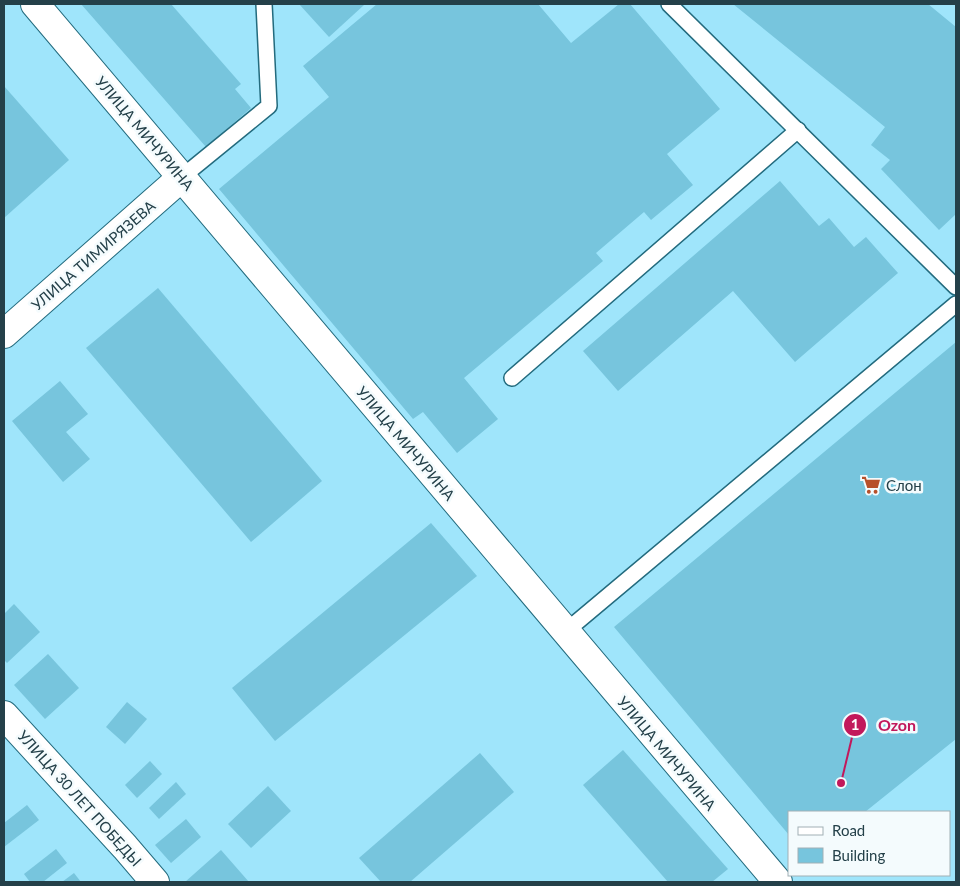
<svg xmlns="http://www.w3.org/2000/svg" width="960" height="886" font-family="Lato,sans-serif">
	<rect width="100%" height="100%" fill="#9fe5fb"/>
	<!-- building -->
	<g fill="#77c5dd">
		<path d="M81 4H171L241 84 235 89 251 108 206 147Z"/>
		<path d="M299 4H363L364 5 329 37Z"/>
		<path d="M377 4H538L571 43 619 4H630L720 109 667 154 693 185 651 220 644 212 596 253 603 261 464 378 498 419 457 453 423 412 413 419 219 189 329 97 303 66Z"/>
		<path d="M733 4H928L956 27V214L939 230 881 169 890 160 871 145 885 127Z"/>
		<path d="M4 86 69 160 4 218Z"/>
		<path d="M780 181 819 226 829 218 854 247 866 237 898 273 795 362 733 291 618 391 583 351Z"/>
		<path d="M158 288 322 481 251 542 86 348Z"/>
		<path d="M956 342V739L865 812H789V835L614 627Z"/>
		<path d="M60 381 88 414 66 432 90 459 63 482 12 421Z"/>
		<path d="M431 523 477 576 275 741 232 688Z"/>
		<path d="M14 604 40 632 7 663 4 660V614Z"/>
		<path d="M48 654 79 688 45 719 14 685Z"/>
		<path d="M127 702 147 719 125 744 106 727Z"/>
		<path d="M623 750 728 869 712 882H668L583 785Z"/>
		<path d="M480 753 514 792 410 882H381L359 858Z"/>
		<path d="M150 761 162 774 137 798 125 785Z"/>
		<path d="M176 782 186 794 159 819 149 808Z"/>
		<path d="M268 786 291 811 251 848 228 824Z"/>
		<path d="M27 805 39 820 4 847V823Z"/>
		<path d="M186 819 201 837 171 863 155 845Z"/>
		<path d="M56 849 67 863 43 882H30L24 874Z"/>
		<path d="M221 850 249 882H185Z"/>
		<path d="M74 873 81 882H62Z"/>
	</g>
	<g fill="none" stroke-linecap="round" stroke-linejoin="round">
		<!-- service casing -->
		<g stroke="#236b7e" stroke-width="18">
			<g id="service">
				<path d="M669 4 956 287"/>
				<path d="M182 177 269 106 264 4"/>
				<path d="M512 378 798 130"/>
				<path d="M565 632 956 304"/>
			</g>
		</g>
		<!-- minor casing -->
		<g stroke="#236b7e" stroke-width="30">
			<g id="minor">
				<path d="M4 334 182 177"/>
				<path d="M4 715 125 847 155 882"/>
			</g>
		</g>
		<!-- tertiary casing -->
		<g stroke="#236b7e" stroke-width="30">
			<path id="tertiary" d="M35 4C283 296 529 590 778 882"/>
		</g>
		<!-- service -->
		<use href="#service" stroke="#fff" stroke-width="15"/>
		<!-- minor -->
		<use href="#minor" stroke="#fff" stroke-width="28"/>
		<!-- tertiary -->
		<use href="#tertiary" stroke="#fff" stroke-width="28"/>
	</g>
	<!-- icons -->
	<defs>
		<g id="supermarket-bare" transform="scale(1.5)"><path d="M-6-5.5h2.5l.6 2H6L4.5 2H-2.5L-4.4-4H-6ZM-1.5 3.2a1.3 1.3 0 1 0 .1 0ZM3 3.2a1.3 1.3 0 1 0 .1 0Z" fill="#b7502a" stroke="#f4fbfd" stroke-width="2.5" paint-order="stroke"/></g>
	</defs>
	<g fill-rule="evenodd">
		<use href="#supermarket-bare" x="871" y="485"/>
	</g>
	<g text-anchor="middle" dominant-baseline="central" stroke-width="5" stroke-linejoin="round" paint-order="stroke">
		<!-- street labels -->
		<g font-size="15" fill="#244049" stroke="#f4fbfd">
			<text transform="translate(145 133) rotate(50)">УЛИЦА МИЧУРИНА</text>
			<text transform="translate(93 255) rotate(-41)">УЛИЦА ТИМИРЯЗЕВА</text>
			<text transform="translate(406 443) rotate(50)">УЛИЦА МИЧУРИНА</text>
			<text transform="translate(667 753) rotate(50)">УЛИЦА МИЧУРИНА</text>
			<text transform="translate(80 798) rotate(48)">УЛИЦА 30 ЛЕТ ПОБЕДЫ</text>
		</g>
		<!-- poi labels -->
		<g font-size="15" fill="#244049" stroke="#f4fbfd" text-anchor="start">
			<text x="886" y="485">Слон</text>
		</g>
	</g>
	<!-- callouts -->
	<path fill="none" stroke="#c2185b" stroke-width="2" d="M841 783L855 725"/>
	<g fill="#c2185b" stroke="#f4fbfd" stroke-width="2">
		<circle cx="841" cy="783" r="5"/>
		<circle cx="855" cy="725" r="12"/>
	</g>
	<g font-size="15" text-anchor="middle" font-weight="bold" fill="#fff">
		<text x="855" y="730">1</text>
	</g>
	<g font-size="16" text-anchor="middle" font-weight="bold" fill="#c2185b" stroke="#f4fbfd" stroke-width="5" stroke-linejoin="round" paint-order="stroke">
		<text x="897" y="731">Ozon</text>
	</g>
	<!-- border -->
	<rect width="960" height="886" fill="none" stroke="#244049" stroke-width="10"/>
	<!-- legend -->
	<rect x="788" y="811" width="162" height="65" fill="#f4fbfd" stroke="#a1b0b5"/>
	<rect x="798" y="827" width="25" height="8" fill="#ffffff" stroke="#a1b0b5"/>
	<text x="832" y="836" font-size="15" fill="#244049">Road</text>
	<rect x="798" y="848" width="25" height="15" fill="#77c5dd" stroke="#a1b0b5"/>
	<text x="832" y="861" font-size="15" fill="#244049">Building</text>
</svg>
